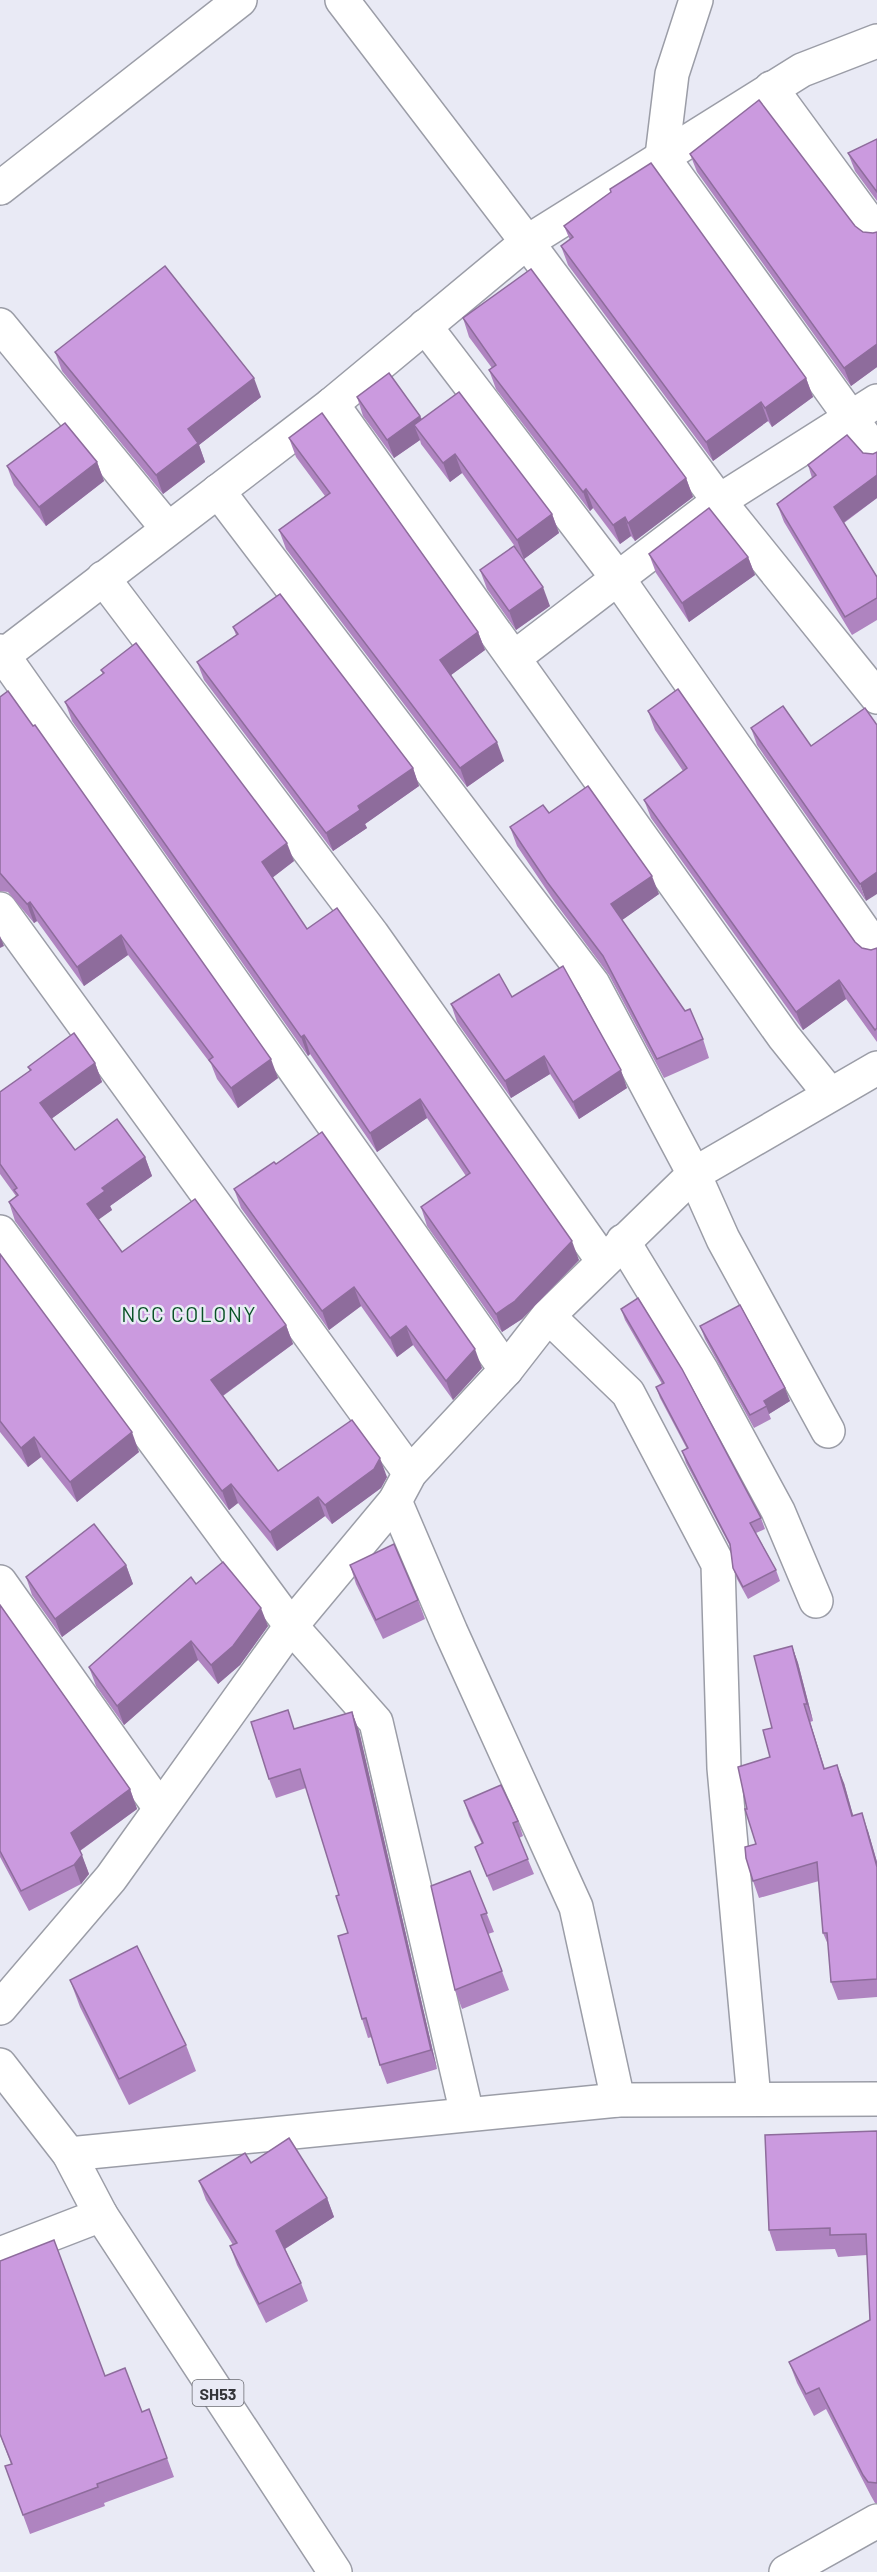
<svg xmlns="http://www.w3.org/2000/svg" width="877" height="2572" font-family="Barlow,sans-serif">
	<rect width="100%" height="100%" fill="#e9eaf5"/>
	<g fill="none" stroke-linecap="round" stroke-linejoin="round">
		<!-- minor casing -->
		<g stroke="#9b9da7" stroke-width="36">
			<g id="minor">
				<path d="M342 0 527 242 719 501 877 697"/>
				<path d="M696 0 672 74 662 156 877 454"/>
				<path d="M771 88 877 233"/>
				<path d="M0 188 240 0"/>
				<path d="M0 325 167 528"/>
				<path d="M425 326 619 580 877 950"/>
				<path d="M332 404 784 1037 829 1093"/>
				<path d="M218 491 593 984 694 1174 723 1239 828 1431"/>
				<path d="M103 578 372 934 603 1261"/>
				<path d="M0 651 506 1370"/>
				<path d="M515 657 719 501 877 401"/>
				<path d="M0 658 332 404 527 242 802 70 877 41"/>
				<path d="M0 909 410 1473"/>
				<path d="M0 1232 291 1626 376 1722 467 2114"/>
				<path d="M623 1241 702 1371 778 1511 816 1601"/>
				<path d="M548 1316 628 1393 718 1564 724 1768 754 2099"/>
				<path d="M395 1501 451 1632 576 1907 618 2100"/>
				<path d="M0 1582 160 1808"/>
				<path d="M0 2008 111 1878 291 1626 395 1501 410 1473 506 1370 548 1316 694 1174 877 1068"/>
				<path d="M69 2154 618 2100 877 2099"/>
				<path d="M0 2254 101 2215"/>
				<path d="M786 2572 877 2521"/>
			</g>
		</g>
		<!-- major casing -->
		<g stroke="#9b9da7" stroke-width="36">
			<path id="major" d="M0 2065 69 2154 101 2215 335 2572"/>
		</g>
		<!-- minor -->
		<use href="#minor" stroke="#fff" stroke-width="33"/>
		<!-- major -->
		<use href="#major" stroke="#fff" stroke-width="33"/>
	</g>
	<!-- wall -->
	<g fill="#af84c0">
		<path d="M877 139V201L855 171 848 153Z"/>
		<path d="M690 154 855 226 863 232 873 233 877 232V367L851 386 697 172Z"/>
		<path d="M610 189 806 378 813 397 772 427 768 421 713 461 568 265 561 246 570 240 564 226 611 192Z"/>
		<path d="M463 318 686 478 693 497 635 541 631 536 620 544 593 508 590 511 496 389 489 370 492 368 469 337Z"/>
		<path d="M55 352 261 397 199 445 205 462 163 494 62 371Z"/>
		<path d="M357 397 420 416 422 419 552 514 559 533 524 559 462 473 450 482 421 444 420 440 394 458 363 416Z"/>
		<path d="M289 438 478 632 485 650 451 675 504 761 467 787 286 549 279 530 325 496 296 457Z"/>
		<path d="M877 452V498L844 523 877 577V620L852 635 784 522 777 504 812 478 808 465 863 453 873 454Z"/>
		<path d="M97 462 104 481 46 526 14 485 7 466Z"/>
		<path d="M649 554 748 557 755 575 689 622 656 573Z"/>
		<path d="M480 570 550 606 516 630 487 589Z"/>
		<path d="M233 627 413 768 419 786 365 824 367 828 333 851 204 680 197 662 236 635Z"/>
		<path d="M101 670 294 861 272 878 307 929 579 1260 522 1319 502 1332 427 1226 421 1207 466 1176 427 1118 377 1152 310 1054 308 1056 72 721 65 702 103 674Z"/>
		<path d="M0 697 278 1078 238 1108 217 1079 211 1064 128 955 84 986 37 921 34 923 8 892 0 891Z"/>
		<path d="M648 711 855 942 862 948 871 950 877 948V1042L846 999 803 1030 651 818 644 800 683 771 655 730Z"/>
		<path d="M751 728 811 746 866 901 757 745Z"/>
		<path d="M549 813 659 894 622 920 685 1011 703 1039 709 1058 664 1078 609 975 554 901 517 846 510 827Z"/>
		<path d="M512 997 627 1088 579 1119 550 1074 511 1098 457 1022 451 1004Z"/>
		<path d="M95 1063 102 1082 51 1119 75 1150 145 1157 152 1176 110 1206 112 1210 98 1219 122 1252 286 1325 293 1344 223 1396 278 1471 387 1477 381 1488 332 1524 325 1516 277 1551 238 1503 229 1510 15 1221 9 1202 16 1196 0 1174V1092L30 1071 28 1067Z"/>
		<path d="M234 1189 482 1368 453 1400 413 1345 397 1357 361 1306 329 1330 241 1208Z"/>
		<path d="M0 1254 139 1452 77 1502 41 1457 28 1467 0 1432Z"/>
		<path d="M621 1309 761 1518 765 1529 756 1533 776 1570 780 1581 748 1599 737 1579 733 1568 731 1548 686 1463 682 1451 687 1449 660 1398 656 1387 662 1384 625 1320Z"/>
		<path d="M700 1326 790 1401 769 1414 771 1419 754 1428 705 1339Z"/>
		<path d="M126 1565 133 1584 62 1637 32 1595 26 1577Z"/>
		<path d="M350 1565 418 1600 425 1619 383 1639 356 1584Z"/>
		<path d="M196 1584 268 1626 240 1665 218 1684 198 1660 124 1725 96 1686 89 1667Z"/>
		<path d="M0 1605 130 1789 137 1809 80 1851 89 1874 81 1884 29 1911 0 1857Z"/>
		<path d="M792 1646 798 1663 813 1721 810 1722 825 1769 844 1783 853 1815 868 1831 877 1862V1997L838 2000 831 1982 829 1947 823 1933 819 1881 759 1898 753 1881 756 1844 747 1809 770 1757 772 1728Z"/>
		<path d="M352 1712 359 1731 437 2069 387 2084 380 2065 372 2037 368 2038 362 2019 348 1933 339 1895 306 1788 276 1798 269 1779 294 1729Z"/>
		<path d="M464 1801 518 1821 523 1836 519 1838 534 1874 493 1891 475 1847 482 1844 469 1816Z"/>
		<path d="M470 1871 494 1932 488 1934 509 1990 462 2009 455 1990Z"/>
		<path d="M70 1980 186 2045 196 2071 129 2105 80 2007Z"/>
		<path d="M877 2131V2503H875L871 2496 826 2409 814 2416 797 2383 789 2362 870 2320 867 2255 838 2257 835 2249 776 2251 769 2230Z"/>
		<path d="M251 2163 327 2198 334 2217 285 2249 301 2283 308 2301 266 2323 237 2265 230 2246 233 2245 206 2200 199 2181Z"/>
		<path d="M0 2261 105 2376 142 2412 149 2409 174 2477 104 2503 105 2506 30 2534 5 2466 11 2464 0 2435Z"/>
	</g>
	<!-- shaded-wall -->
	<g fill="#8e6c9c">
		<path d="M877 344V367L851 386 844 368Z"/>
		<path d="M254 378 261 397 199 445 205 462 163 494 156 475 188 429Z"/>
		<path d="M806 378 813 397 772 427 765 408Z"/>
		<path d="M761 402 768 421 713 461 706 442Z"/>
		<path d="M420 416 427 435 414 425 420 440 394 458 387 440Z"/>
		<path d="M455 454 462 473 450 482 443 463Z"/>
		<path d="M97 462 104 481 46 526 39 507Z"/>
		<path d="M877 475V498L840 525 834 507Z"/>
		<path d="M686 478 693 497 635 541 628 523Z"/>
		<path d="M586 489 593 508 590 511 583 492Z"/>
		<path d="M552 514 559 533 524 559 517 540Z"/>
		<path d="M625 517 631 536 620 544 613 525Z"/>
		<path d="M748 557 755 575 689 622 682 603Z"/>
		<path d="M543 587 550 606 516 630 509 611Z"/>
		<path d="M478 632 485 650 447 678 440 660Z"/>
		<path d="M497 742 504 761 467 787 460 768Z"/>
		<path d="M413 768 419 786 365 824 367 828 333 851 326 833 358 806Z"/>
		<path d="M287 843 294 861 268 881 262 862Z"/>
		<path d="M877 872V894L866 901 860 884Z"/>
		<path d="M652 876 659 894 618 923 611 904Z"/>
		<path d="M30 902 37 921 34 923 27 904Z"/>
		<path d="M121 935 128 955 84 986 77 967Z"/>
		<path d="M0 936 4 946 0 948Z"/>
		<path d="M839 980 846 999 803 1030 796 1012Z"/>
		<path d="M304 1035 310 1054 308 1056 301 1037Z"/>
		<path d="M544 1056 550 1074 511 1098 505 1081Z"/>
		<path d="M271 1059 278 1078 238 1108 231 1088Z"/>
		<path d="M95 1063 102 1082 47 1122 40 1103Z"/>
		<path d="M621 1070 627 1088 579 1119 573 1102Z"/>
		<path d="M420 1099 427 1118 377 1152 370 1133Z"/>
		<path d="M145 1157 152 1176 110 1206 112 1210 94 1223 87 1204 102 1188Z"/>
		<path d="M572 1241 579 1260 522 1319 502 1332 496 1314Z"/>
		<path d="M354 1287 361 1306 329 1330 322 1311Z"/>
		<path d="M286 1325 293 1344 218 1399 211 1380Z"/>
		<path d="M406 1326 413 1345 397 1357 390 1338Z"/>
		<path d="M475 1349 482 1368 453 1400 446 1381Z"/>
		<path d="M785 1388 790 1401 769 1414 764 1401Z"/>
		<path d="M132 1432 139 1452 77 1502 70 1482Z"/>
		<path d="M34 1437 41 1457 28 1467 21 1448Z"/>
		<path d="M380 1458 387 1477 381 1488 332 1524 325 1505Z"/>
		<path d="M231 1484 238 1503 229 1510 222 1491Z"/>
		<path d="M318 1497 325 1516 277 1551 270 1532Z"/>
		<path d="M126 1565 133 1584 62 1637 55 1619Z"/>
		<path d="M261 1608 268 1626 240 1665 218 1684 211 1665Z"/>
		<path d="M191 1641 198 1660 124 1725 117 1706Z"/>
		<path d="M792 1646 798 1663 813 1721 807 1704Z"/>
		<path d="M804 1704 810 1722 830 1787 824 1769Z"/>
		<path d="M352 1712 359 1731 437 2069 431 2050Z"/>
		<path d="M837 1765 844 1783 858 1833 852 1816Z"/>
		<path d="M130 1789 137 1809 78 1852 71 1833Z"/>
		<path d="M862 1813 868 1831 877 1862V1867Z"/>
		<path d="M82 1855 89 1874 81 1884 74 1865Z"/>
		<path d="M327 2198 334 2217 283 2250 276 2231Z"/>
	</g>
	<!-- building -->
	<g fill="#cb9adf" stroke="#8e6c9c" stroke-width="1.5">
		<path d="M759 100 855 226 863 232 873 233 877 232V344L844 368 690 154Z"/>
		<path d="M877 139V192L848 153Z"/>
		<path d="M651 163 806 378 765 408 761 402 706 442 561 246 573 237 564 226 611 192 610 189Z"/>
		<path d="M165 266 254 378 188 429 198 443 156 475 55 352Z"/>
		<path d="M531 269 686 478 628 523 625 517 613 525 586 489 583 492 489 370 496 365 463 318Z"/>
		<path d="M389 373 420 416 387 440 357 397Z"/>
		<path d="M459 392 552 514 517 540 455 454 443 463 414 425Z"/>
		<path d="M322 413 478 632 440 660 497 742 460 768 279 530 330 493 289 438Z"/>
		<path d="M65 423 97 462 39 507 7 466Z"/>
		<path d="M847 435 863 453 873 454 877 452V475L834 507 877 577V598L845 617 777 504 816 475 808 465Z"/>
		<path d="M709 508 748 557 682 603 649 554Z"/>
		<path d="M514 546 543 587 509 611 480 570Z"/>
		<path d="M280 594 413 768 358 806 360 810 326 833 197 662 238 634 233 627Z"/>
		<path d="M136 643 287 843 262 862 307 929 337 908 572 1241 515 1301 496 1314 421 1207 470 1173 420 1099 370 1133 304 1035 301 1037 65 702 104 673 101 670Z"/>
		<path d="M678 689 855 942 862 948 871 950 877 948V1028L875 1030 839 980 796 1012 644 800 687 768 648 711Z"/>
		<path d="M8 691 33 726 35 725 271 1059 231 1088 209 1060 213 1057 121 935 77 967 30 902 27 904 0 873V697Z"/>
		<path d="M783 706 811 746 865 708 877 725V872L860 884 751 728Z"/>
		<path d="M588 786 652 876 611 904 685 1011 690 1009 703 1039 657 1059 603 956 547 882 510 827 543 805 549 813Z"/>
		<path d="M563 966 621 1070 573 1102 544 1056 505 1081 451 1004 499 974 512 997Z"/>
		<path d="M74 1033 95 1063 40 1103 75 1150 117 1119 145 1157 102 1188 105 1191 87 1204 122 1252 195 1199 286 1325 211 1380 278 1471 352 1420 380 1458 374 1469 325 1505 318 1497 270 1532 231 1484 222 1491 9 1202 18 1195 14 1190 17 1188 0 1164V1092L31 1070 28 1067Z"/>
		<path d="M322 1132 475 1349 446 1381 406 1326 390 1338 354 1287 322 1311 234 1189 274 1162 276 1164Z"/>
		<path d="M0 1254 132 1432 70 1482 34 1437 21 1448 0 1421Z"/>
		<path d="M638 1298 682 1369 761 1518 750 1523 776 1570 743 1587 733 1568 730 1544 682 1451 688 1448 656 1387 664 1383 621 1309Z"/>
		<path d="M740 1305 785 1388 764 1401 767 1406 750 1415 700 1326Z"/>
		<path d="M94 1524 126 1565 55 1619 26 1577Z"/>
		<path d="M394 1544 418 1600 376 1620 350 1565Z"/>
		<path d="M223 1562 261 1608 233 1646 211 1665 191 1641 117 1706 89 1667 191 1577 196 1584Z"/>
		<path d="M0 1605 130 1789 71 1833 82 1855 74 1865 21 1891 0 1851Z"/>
		<path d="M792 1646 807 1704H804L824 1769 837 1765 852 1816 862 1813 877 1867V1979L831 1982 827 1933H823L817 1862 753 1881 746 1858 745 1847 756 1844 745 1809H747L738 1767 770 1757 763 1730 772 1728 754 1656Z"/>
		<path d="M288 1710 294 1729 352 1712 431 2050 380 2065 366 2018 362 2019 338 1936 348 1933 336 1896 339 1895 300 1769 269 1779 251 1722Z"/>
		<path d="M501 1785 518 1821 513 1823 528 1859 487 1876 475 1847 483 1843 464 1801Z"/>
		<path d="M470 1871 487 1913 481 1915 502 1971 455 1990 431 1886Z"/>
		<path d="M137 1946 186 2045 119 2079 70 1980Z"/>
		<path d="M877 2131V2483L868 2482 863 2475 819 2388 806 2394 789 2362 870 2320 866 2234 830 2235V2228L769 2230 765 2135Z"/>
		<path d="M289 2138 327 2198 276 2231 301 2283 259 2304 230 2246 237 2243 199 2181 245 2153 251 2163Z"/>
		<path d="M54 2240 105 2376 125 2368 142 2412 149 2409 167 2458 97 2484 98 2487 23 2515 5 2466 12 2464 0 2434V2261Z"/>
	</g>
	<g text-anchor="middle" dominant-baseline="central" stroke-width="5" stroke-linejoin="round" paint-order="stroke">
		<!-- shield labels -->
		<rect fill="#e9eaf5" stroke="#6a6b71" stroke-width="1.5" x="192.5" y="2380" width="51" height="26" rx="4.5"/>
		<g font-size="16" font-weight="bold" fill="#343539">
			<text x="218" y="2393">SH53</text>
		</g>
		<!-- quarter labels -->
		<g font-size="21" letter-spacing="1.5" fill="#0a5327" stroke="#e9eaf5">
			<text x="189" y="1313">NCC COLONY</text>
		</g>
	</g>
</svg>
